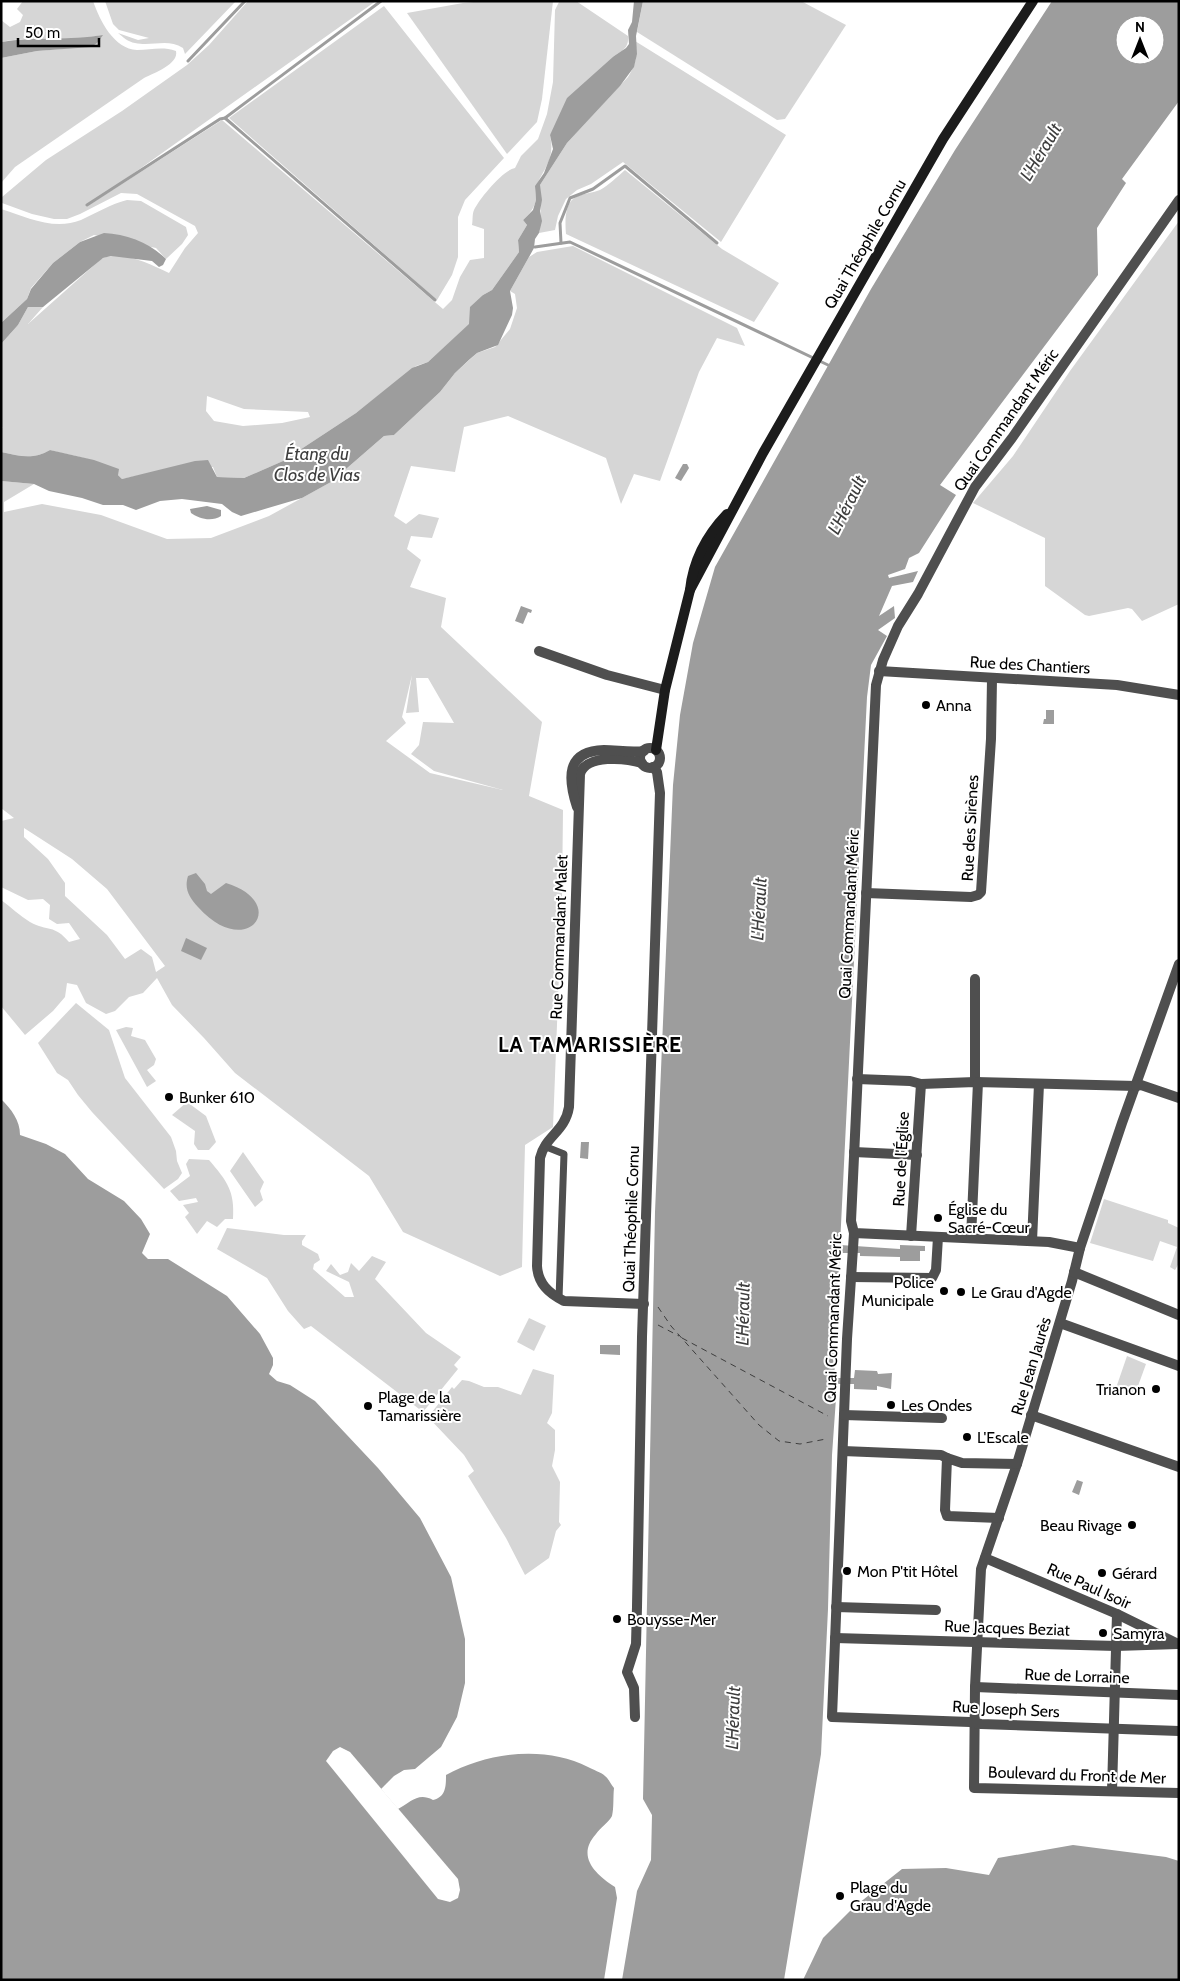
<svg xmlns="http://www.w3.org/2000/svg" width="1180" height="1981" font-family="Cabin,sans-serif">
	<rect width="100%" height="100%" fill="#fff"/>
	<!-- green -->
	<g fill="#d6d6d6" fill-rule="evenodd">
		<path d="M23 1H93C100 21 114 49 137 50 151 50 162 46 176 51 179 64 154 73 144 78L15 167 1 183V58L37 51 62 49 102 35C69 42 35 35 1 42V20L10 27 20 22 23 15 17 9Z"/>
		<path d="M105 1H236L185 54 183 48C167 38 152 47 135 43 128 42 123 37 118 33L138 40 149 38 119 30 113 24Z"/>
		<path d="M248 1H376L89 205 222 120 443 309 452 300 460 277 470 260 484 258V229L472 225C473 221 472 214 474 210 480 198 503 170 515 168L521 156 538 139 547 114 553 82 555 10 559 2 576 1 628 36C629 48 623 50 614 56L550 135C555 157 546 166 537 184 534 189 536 195 536 200 534 209 529 214 523 220L527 225 518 240 519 252 492 290 483 295 470 324 428 362 416 366 356 413 283 461 244 478 217 477 213 467 174 468 122 479C104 458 74 457 50 450 33 460 20 456 1 452V428H3L1 427V344L18 325 28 307H43L28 324 101 259C121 249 150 264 169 273L185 248 198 233 195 226 137 194 121 193 80 214 67 219H54L32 214 2 203V197L46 160 122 111 187 65 209 45ZM207 396 244 409 308 412 310 417 282 423 243 426 214 421 206 411Z"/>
		<path d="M485 1H553L542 99 537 122 507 154 407 13 463 3Z"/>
		<path d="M643 1H801L846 25 785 119 777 120 637 32Z"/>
		<path d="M384 6 504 158 465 200 458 217V257L452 275 437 300 229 118Z"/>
		<path d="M635 41 786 135 721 242 623 162 591 184 577 190 566 199 558 216 555 230 539 233C542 217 540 202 540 185L567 143 628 77C636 64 638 55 635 41Z"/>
		<path d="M625 170 722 249 779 283 754 322 566 234C565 222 564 201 578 196 585 193 593 193 600 190 609 185 617 177 625 170Z"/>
		<path d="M127 200 141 201 186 227 188 235 182 244 166 259 156 248 94 235 80 242 53 263 31 288 27 299 1 323V209C26 217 54 231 81 220 96 213 111 204 127 200Z"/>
		<path d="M1179 221V604L1142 621 1132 609 1128 608 1089 616 1085 615 1045 586V538L973 503 1013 456 1070 371Z"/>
		<path d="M573 246 737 328 745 346 717 338 699 372 660 481 634 474 621 504 606 458 508 416 464 427 455 472 411 466 394 516 406 524 419 514 439 518 432 538 411 536 407 549 421 560 410 587 446 598 441 627 542 722 529 796 563 810 562 897 553 1127 525 1145 522 1267 500 1276 403 1232 369 1176 235 1073 204 1038 172 1005 157 978 143 993 129 997 115 1011 106 1014 86 1003 77 985 67 983 65 997 53 1011 25 1035 1 1006V900C11 907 20 916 30 922 48 932 54 924 69 942L80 939 69 923 57 924 49 919 50 905 43 899 28 900 1 887V821L14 818 1 808V481L34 484 4 502V512L42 504 101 515 167 539 211 538 269 516 331 482 384 436 394 435 440 392 455 373 477 353 495 347 510 329 517 308 515 294 510 291 529 257 537 252ZM412 675 406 713 419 712 416 678H428L454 723 423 722 419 745 411 754 434 771 503 790 430 773 386 741 406 723 402 717ZM24 828 72 859 107 889 165 966 156 972 152 957 141 949 125 959 107 935 65 896V883L48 859 24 837Z"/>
		<path d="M76 1003 109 1030 125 1078 171 1137 176 1151 177 1161 182 1173 178 1179 164 1189 92 1112 78 1095 68 1080 57 1073 38 1043Z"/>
		<path d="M126 1027 133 1028 131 1036 145 1040 156 1059 154 1065 147 1070 156 1081 147 1087 116 1030Z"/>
		<path d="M187 1102 206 1116 216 1142 209 1150H198L194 1144 195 1131 172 1115Z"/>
		<path d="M243 1152 264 1182 260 1191 263 1200 255 1207 230 1171Z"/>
		<path d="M189 1159 209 1160C227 1181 235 1191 233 1219H225L217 1227 207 1221 197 1234 185 1217 189 1213 183 1205 198 1202 196 1198 179 1201 170 1191 190 1176 186 1164Z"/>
		<path d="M1104 1199 1168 1220V1223L1179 1228V1263L1175 1270 1170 1267 1177 1247 1160 1241 1153 1261 1090 1243Z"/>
		<path d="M227 1228 284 1235H306L302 1241V1245L318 1254 320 1260 314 1264 313 1269 345 1297H354L349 1282 326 1271 331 1264 340 1275 348 1272 351 1263 359 1271 372 1256 386 1262 375 1279 426 1333 461 1357 454 1365 458 1369 423 1412 311 1326 304 1329 288 1311 267 1278 217 1249Z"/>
		<path d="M529 1318 546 1326 534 1351 517 1342Z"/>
		<path d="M1127 1356 1146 1364 1134 1397 1115 1391Z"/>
		<path d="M533 1369 554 1375 552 1413 547 1423 555 1430V1450L552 1466 560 1482 559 1522 561 1525 556 1531 549 1558 525 1575 506 1538 468 1476 474 1471 464 1455 428 1417 452 1387 454 1389 462 1380 469 1381 484 1387H498L521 1395Z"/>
	</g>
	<!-- water -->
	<g fill="#9d9d9d" fill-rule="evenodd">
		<path d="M634 1H643L636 36 637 54 634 67 620 86 567 143 540 185 542 200 540 211 542 221 539 233 535 239 534 248 510 291 513 308 512 315 498 345 477 353 470 359 455 373 440 392 394 435 384 436 331 482 302 498 241 516 232 512 222 504 182 499 160 501 136 510 123 505H103L82 498 49 491 34 484 1 481V452C20 456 33 460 50 450L94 460 119 469 118 475 122 479 195 461 208 460 217 477 244 478 283 461 356 413 412 368 428 362 469 324 470 307 483 295 492 290 519 252 518 240 527 225 523 220 533 210 536 200 535 186 544 173 553 149 550 135 567 98 614 56 626 48 629 44 628 30 632 22Z"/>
		<path d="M1052 1H1179V101L1122 179 1126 183 1097 228 1098 275 940 485 956 495 919 553 909 558 905 569 888 575 889 578 918 571 913 582 892 586 879 616 894 606 895 618 878 630 887 636 871 665 867 697 840 1245 900 1249V1245L925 1246V1251H920V1261H900V1257L860 1256V1253H840L833 1359 835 1372 838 1378H854L855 1370 877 1371 878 1374 892 1373 891 1389 877 1386V1390L854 1389V1384H837L832 1455 828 1609 821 1754 784 1980H622L637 1891 651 1860 652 1815 643 1799 655 1212 673 785 680 715 693 643 715 567 871 289 955 150ZM1125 25H1155V55H1125Z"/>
		<path d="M103 35 97 43 91 47 37 51 1 58V42C35 36 69 41 103 35Z"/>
		<path d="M104 233C127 234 150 243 166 259L163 265 159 267 152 261 111 256 103 258 43 307H28L18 325 1 344V323L27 299 31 289 53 263 80 242Z"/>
		<path d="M683 464H687L689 468 681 481 675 478Z"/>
		<path d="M207 506 221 510V516C212 522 199 519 191 513L190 509Z"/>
		<path d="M521 606 532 610 531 613 528 612 523 624 515 621Z"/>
		<path d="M1046 710H1054V724H1043L1044 719H1046Z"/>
		<path d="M196 873 205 884 207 891 211 894 226 883C291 903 247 962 198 907 189 897 184 889 188 876Z"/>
		<path d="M186 938 207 948 201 960 181 951Z"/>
		<path d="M1 1099C11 1109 20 1120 20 1135L46 1144 65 1154 88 1179 124 1201 141 1219 150 1234 142 1253 148 1259H168L227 1296 260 1334 273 1358V1365L269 1374 277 1381 290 1385 315 1401 378 1468 420 1518 451 1577 465 1639V1683L457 1717 441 1747 415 1769 404 1770 394 1776 381 1789 398 1809C411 1802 418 1792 433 1800 446 1797 446 1786 446 1775 488 1752 545 1745 588 1767 593 1770 601 1772 605 1776 609 1779 611 1785 614 1788 613 1797 614 1808 612 1816 609 1822 600 1828 596 1834 576 1856 595 1874 615 1887L617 1898 604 1980H1Z"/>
		<path d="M581 1142H589L588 1159 580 1158Z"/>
		<path d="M600 1345H620V1355L600 1354Z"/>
		<path d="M1077 1480 1083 1482 1079 1495 1072 1492Z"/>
		<path d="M1073 1845 1166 1857 1179 1861V1980H803L823 1938 854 1907 902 1869 946 1868 989 1875 998 1858Z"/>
	</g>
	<!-- pier -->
	<path fill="#fff" d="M340 1747 350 1752 458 1879 460 1890 458 1898 450 1902 438 1899 326 1761 333 1751Z"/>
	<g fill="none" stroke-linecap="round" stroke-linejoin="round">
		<!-- stream -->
		<g stroke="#9d9d9d" stroke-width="3">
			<path d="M188 61 245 1"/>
			<path d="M225 118 435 300"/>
			<path d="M87 205 220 119 225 118 381 1"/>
			<path d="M561 243 560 223 570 198 593 189 625 166 717 243"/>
			<path d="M535 247 570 242 828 365"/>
		</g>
		<!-- ferry -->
		<g stroke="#3e3e3e" stroke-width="1" stroke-dasharray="6 5" stroke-linecap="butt">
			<path d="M658 1307 671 1326 759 1425 779 1441 800 1444 826 1439"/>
			<path d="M658 1325 679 1336"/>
			<path d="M682 1338 828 1416"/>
		</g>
		<!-- pedestrian -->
		<path stroke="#4f4f4f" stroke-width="7" d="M544 1146 564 1154 559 1299"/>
		<!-- minor -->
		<g stroke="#4f4f4f" stroke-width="10">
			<path d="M539 651 607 675 665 690"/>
			<path d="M879 671 1117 685 1179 695"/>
			<circle cx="650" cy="758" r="10"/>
			<path d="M642 763C626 758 586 754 580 774L569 1107C565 1132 545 1136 540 1158L537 1266C538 1283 548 1293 564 1301L644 1304"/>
			<path d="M577 807C568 779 565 751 604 750 617 750 630 753 644 751"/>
			<path d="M866 893 971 897 978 895 981 892 991 739 992 679"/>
			<path d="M1179 964 1122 1123 1080 1248 1072 1281 1017 1464 981 1569 975 1687 974 1788 1179 1793"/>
			<path d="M857 1079 910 1081 921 1084 975 1082 1136 1086"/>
			<path d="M975 1082V979"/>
			<path d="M854 1152 917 1155"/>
			<path d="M854 1233 847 1339 832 1717 970 1722 981 1724 1179 1731"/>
			<path d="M911 1236 921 1084"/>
			<path d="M971 1238 978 1082"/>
			<path d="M1032 1241 1039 1084"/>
			<path d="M1074 1272 1179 1315"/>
			<path d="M851 1277 932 1278 936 1270 938 1237"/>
			<path d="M1060 1323 1179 1366"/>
			<path d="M844 1415 942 1418"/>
			<path d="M1031 1415 1179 1467"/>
			<path d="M843 1451 941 1455 947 1458"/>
			<path d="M999 1518 947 1516 945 1510 947 1458 962 1463 1017 1464"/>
			<path d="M985 1558 1117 1614 1176 1643"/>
			<path d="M836 1607 936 1610"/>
			<path d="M835 1638 1116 1646 1178 1644"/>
			<path d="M975 1687 1179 1695"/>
			<path d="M635 1717 634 1688 627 1672 636 1644 637 1607 642 1337 660 793 657 772 653 767"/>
			<path d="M1112 1791 1117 1614"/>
		</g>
		<!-- tertiary -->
		<g stroke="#4f4f4f" stroke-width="10">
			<path d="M1136 1086 1141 1085 1179 1098"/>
			<path d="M1080 1248 1049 1242 854 1233 851 1221 876 685 883 660 898 626 918 594 975 487 1012 438 1179 200"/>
		</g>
		<!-- secondary -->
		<g stroke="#1c1c1c" stroke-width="10">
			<path d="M690 590 763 453 943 139 1033 1"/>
			<path d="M656 750 665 690 690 590C693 561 707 535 727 514"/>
		</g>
	</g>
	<!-- markers -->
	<g fill="#000" stroke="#fff" stroke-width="2">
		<circle cx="926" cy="705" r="5"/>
		<circle cx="169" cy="1097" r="5"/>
		<circle cx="938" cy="1218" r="5"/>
		<circle cx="944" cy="1291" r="5"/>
		<circle cx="961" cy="1292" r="5"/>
		<circle cx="1156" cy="1389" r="5"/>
		<circle cx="891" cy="1405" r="5"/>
		<circle cx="368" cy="1406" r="5"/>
		<circle cx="967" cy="1437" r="5"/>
		<circle cx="1132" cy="1525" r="5"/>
		<circle cx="847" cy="1571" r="5"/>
		<circle cx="1102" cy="1573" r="5"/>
		<circle cx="617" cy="1619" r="5"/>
		<circle cx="1103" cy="1633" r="5"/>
		<circle cx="840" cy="1896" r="5"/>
	</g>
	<g text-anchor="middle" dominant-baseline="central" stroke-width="4" stroke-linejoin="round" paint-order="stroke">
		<!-- street labels -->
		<g font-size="16" fill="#000" stroke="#fff">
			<text transform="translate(865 244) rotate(-60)">Quai Théophile Cornu</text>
			<text transform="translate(1006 420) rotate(-55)">Quai Commandant Méric</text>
			<text transform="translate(1030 665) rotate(3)">Rue des Chantiers</text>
			<text transform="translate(970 828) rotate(-87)">Rue des Sirènes</text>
			<text transform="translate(849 914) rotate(-87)">Quai Commandant Méric</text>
			<text transform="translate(559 937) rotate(-88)">Rue Commandant Malet</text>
			<text transform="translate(901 1159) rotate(-87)">Rue de l'Église</text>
			<text transform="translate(631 1219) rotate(-88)">Quai Théophile Cornu</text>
			<text transform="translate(833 1318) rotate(-88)">Quai Commandant Méric</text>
			<text transform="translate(1031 1366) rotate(-73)">Rue Jean Jaurès</text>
			<text transform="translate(1089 1586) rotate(24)">Rue Paul Isoir</text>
			<text transform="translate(1007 1628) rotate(2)">Rue Jacques Beziat</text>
			<text transform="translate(1077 1676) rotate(2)">Rue de Lorraine</text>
			<text transform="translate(1006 1709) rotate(3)">Rue Joseph Sers</text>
			<text transform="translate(1077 1775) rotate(2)">Boulevard du Front de Mer</text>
		</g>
		<!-- poi labels -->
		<g font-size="16" fill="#000" stroke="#fff" text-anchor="start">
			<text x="936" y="705">Anna</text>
			<text x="179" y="1097">Bunker 610</text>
			<text x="948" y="1209">Église du<tspan x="948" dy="18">Sacré-Cœur</tspan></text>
			<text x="934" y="1282" text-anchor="end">Police<tspan x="934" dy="18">Municipale</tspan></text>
			<text x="971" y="1292">Le Grau d'Agde</text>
			<text x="1146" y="1389" text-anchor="end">Trianon</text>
			<text x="378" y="1397">Plage de la<tspan x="378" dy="18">Tamarissière</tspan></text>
			<text x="901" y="1405">Les Ondes</text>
			<text x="977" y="1437">L'Escale</text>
			<text x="1122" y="1525" text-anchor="end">Beau Rivage</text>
			<text x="857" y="1571">Mon P'tit Hôtel</text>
			<text x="1112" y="1573">Gérard</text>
			<text x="627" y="1619">Bouysse-Mer</text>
			<text x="1113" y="1633">Samyra</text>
			<text x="850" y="1887">Plage du<tspan x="850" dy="18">Grau d'Agde</tspan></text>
		</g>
		<!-- water labels -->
		<g font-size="18" font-style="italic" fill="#3e3e3e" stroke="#fff">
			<text transform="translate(1041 152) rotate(-59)">L'Hérault</text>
			<text x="317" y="454">Étang du<tspan x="317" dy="21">Clos de Vias</tspan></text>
			<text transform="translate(847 505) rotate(-63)">L'Hérault</text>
			<text transform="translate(759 909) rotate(-87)">L'Hérault</text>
			<text transform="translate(743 1314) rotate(-89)">L'Hérault</text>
			<text transform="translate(733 1718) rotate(-88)">L'Hérault</text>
		</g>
		<!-- district labels -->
		<g font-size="21" font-weight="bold" letter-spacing="1" fill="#000" stroke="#fff">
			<text x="590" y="1044">LA TAMARISSIÈRE</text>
		</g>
	</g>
	<!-- border -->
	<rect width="1180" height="1981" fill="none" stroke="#000000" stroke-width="5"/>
	<!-- north arrow -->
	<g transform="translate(1140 40)"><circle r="24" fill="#ffffff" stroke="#999999"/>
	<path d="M0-4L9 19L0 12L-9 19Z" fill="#000000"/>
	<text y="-8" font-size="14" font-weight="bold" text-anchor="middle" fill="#000000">N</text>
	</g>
	<!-- scale -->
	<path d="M18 38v8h81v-8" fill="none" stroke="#000000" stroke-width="2.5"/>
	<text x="25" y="38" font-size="15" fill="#000000" stroke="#ffffff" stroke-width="4" paint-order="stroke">50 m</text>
</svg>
